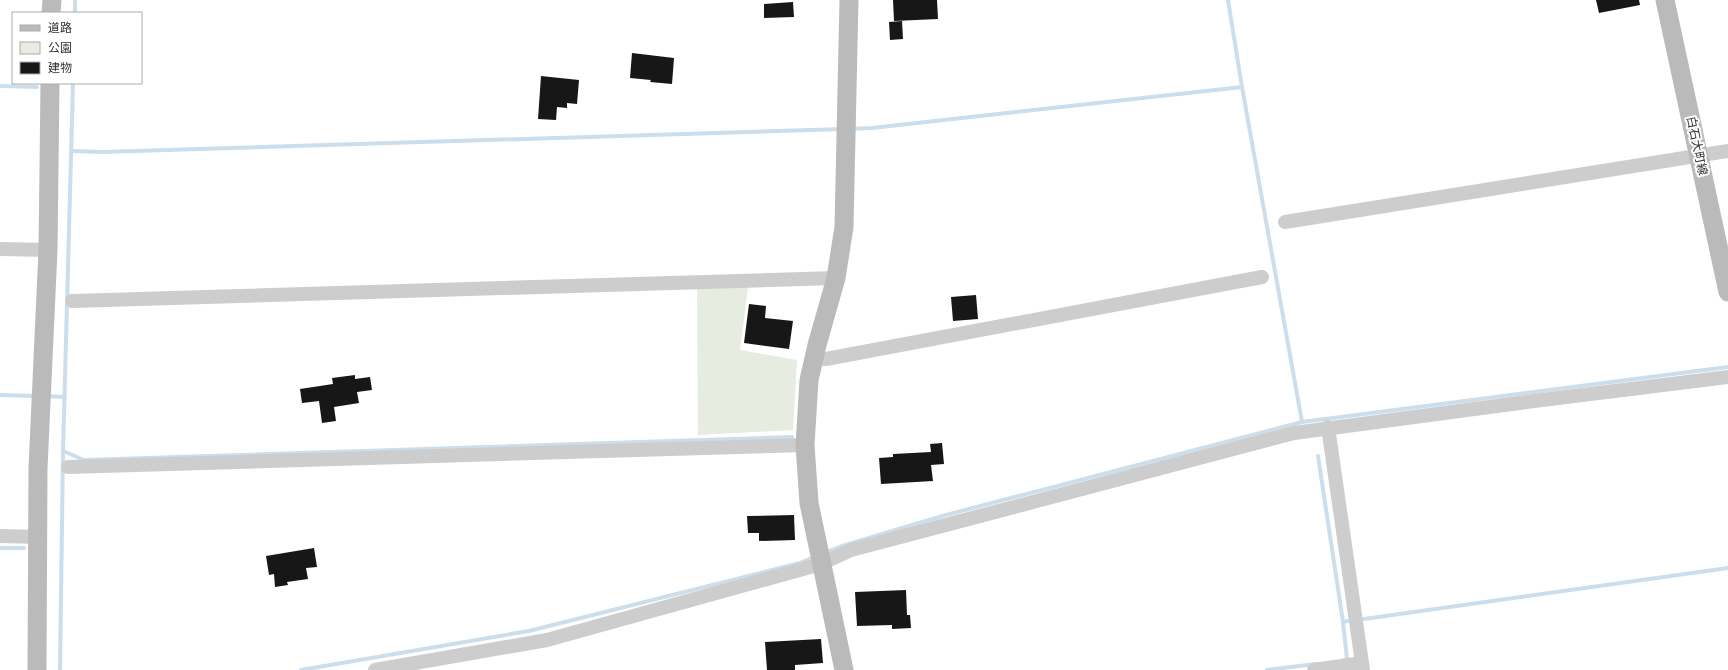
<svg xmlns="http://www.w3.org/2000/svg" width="1728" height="670" font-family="Overpass,'Noto Sans JP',sans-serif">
	<rect width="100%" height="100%" fill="#fff"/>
	<!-- green -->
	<path fill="#e6ecdf" d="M748 287 740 350 797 360 793 430 698 435 697 288Z"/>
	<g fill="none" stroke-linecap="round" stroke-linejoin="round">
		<!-- stream -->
		<g stroke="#ccdeeb" stroke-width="4">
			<path d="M1228 0 1242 87 1302 422"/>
			<path d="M75 13V0"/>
			<path d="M0 86 37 87"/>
			<path d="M850 129 872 128 1242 87"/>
			<path d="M71 151 102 152 842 129"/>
			<path d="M0 395 36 396"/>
			<path d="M46 396 65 397"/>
			<path d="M63 451 84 460 792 437"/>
			<path d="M1318 456 1343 622"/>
			<path d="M0 548H24"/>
			<path d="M824 553 842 546 946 515 1302 422 1728 367"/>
			<path d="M1364 619 1728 568"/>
			<path d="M1344 660 1347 659 1343 622 1348 621"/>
			<path d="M60 670 63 451 73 83"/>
			<path d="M301 670 529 631 800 563 816 556"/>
			<path d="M1267 670 1316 664"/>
		</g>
	</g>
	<!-- building -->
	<g fill="#171717">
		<path d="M893 0H937L938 19 894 21Z"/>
		<path d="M1596 0H1639L1640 5 1599 13Z"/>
		<path d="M793 2 794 17 764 18V4Z"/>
		<path d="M902 21 903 39 890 40 889 22Z"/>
		<path d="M632 53 674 58 672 84 650 82 651 80 630 78Z"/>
		<path d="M541 76 579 80 577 104 567 103V108L557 107 556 120 538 119Z"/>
		<path d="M976 295 978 319 953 321 951 297Z"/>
		<path d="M749 304 766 306 765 318 793 321 789 349 744 343Z"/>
		<path d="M355 375V379L370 377 372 390 357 392 359 403 334 407 336 421 322 423 319 401 302 403 300 389 333 384 332 378Z"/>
		<path d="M942 443 944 464 931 465 933 481 881 484 879 458 893 457V454L931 452 930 444Z"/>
		<path d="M794 515 795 540 759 541V533H748L747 516Z"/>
		<path d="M314 548 317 567 306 568 308 579 287 582 288 585 275 587 274 574 269 575 266 556Z"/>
		<path d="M906 590 907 615H910L911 628 892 629V625L857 626 855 592Z"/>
		<path d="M821 639 823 663 795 665V670H767L765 642Z"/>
	</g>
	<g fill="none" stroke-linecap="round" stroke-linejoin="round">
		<!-- street -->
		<g stroke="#cdcdcd" stroke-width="14">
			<path d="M1285 222 1728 151"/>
			<path d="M0 249 48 250"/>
			<path d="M72 301 836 278"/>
			<path d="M814 359H826L1262 277"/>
			<path d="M1328 427 1363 670"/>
			<path d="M68 467 805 445"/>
			<path d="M0 536 39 537"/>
			<path d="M375 670 547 640 821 564 851 550 1294 433 1534 401 1728 377"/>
			<path d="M1314 670 1362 663"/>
		</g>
		<!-- secondary -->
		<g stroke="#bababa" stroke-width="19">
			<path d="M1665 0 1728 292"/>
			<path d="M51 13 52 0"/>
			<path d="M37 670 38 468 48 250 50 83"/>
			<path d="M844 670 809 503 805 445 809 380 817 345 836 278 844 227 849 0"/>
		</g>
	</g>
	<g text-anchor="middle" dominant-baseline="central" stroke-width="4" stroke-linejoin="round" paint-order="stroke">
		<!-- street labels -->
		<g font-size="12" fill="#303030" stroke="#fff">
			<text transform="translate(1696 146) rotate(78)">白石大町線</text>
		</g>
	</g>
	<!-- legend -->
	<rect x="12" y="12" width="130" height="72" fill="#ffffff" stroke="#acacac"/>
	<rect x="20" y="25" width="20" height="6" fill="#bababa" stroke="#acacac"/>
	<text x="48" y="32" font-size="12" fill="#303030">道路</text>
	<rect x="20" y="42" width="20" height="12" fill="#e6ecdf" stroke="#acacac"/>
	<text x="48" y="52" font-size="12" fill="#303030">公園</text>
	<rect x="20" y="62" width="20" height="12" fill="#171717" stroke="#acacac"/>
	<text x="48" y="72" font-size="12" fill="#303030">建物</text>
</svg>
